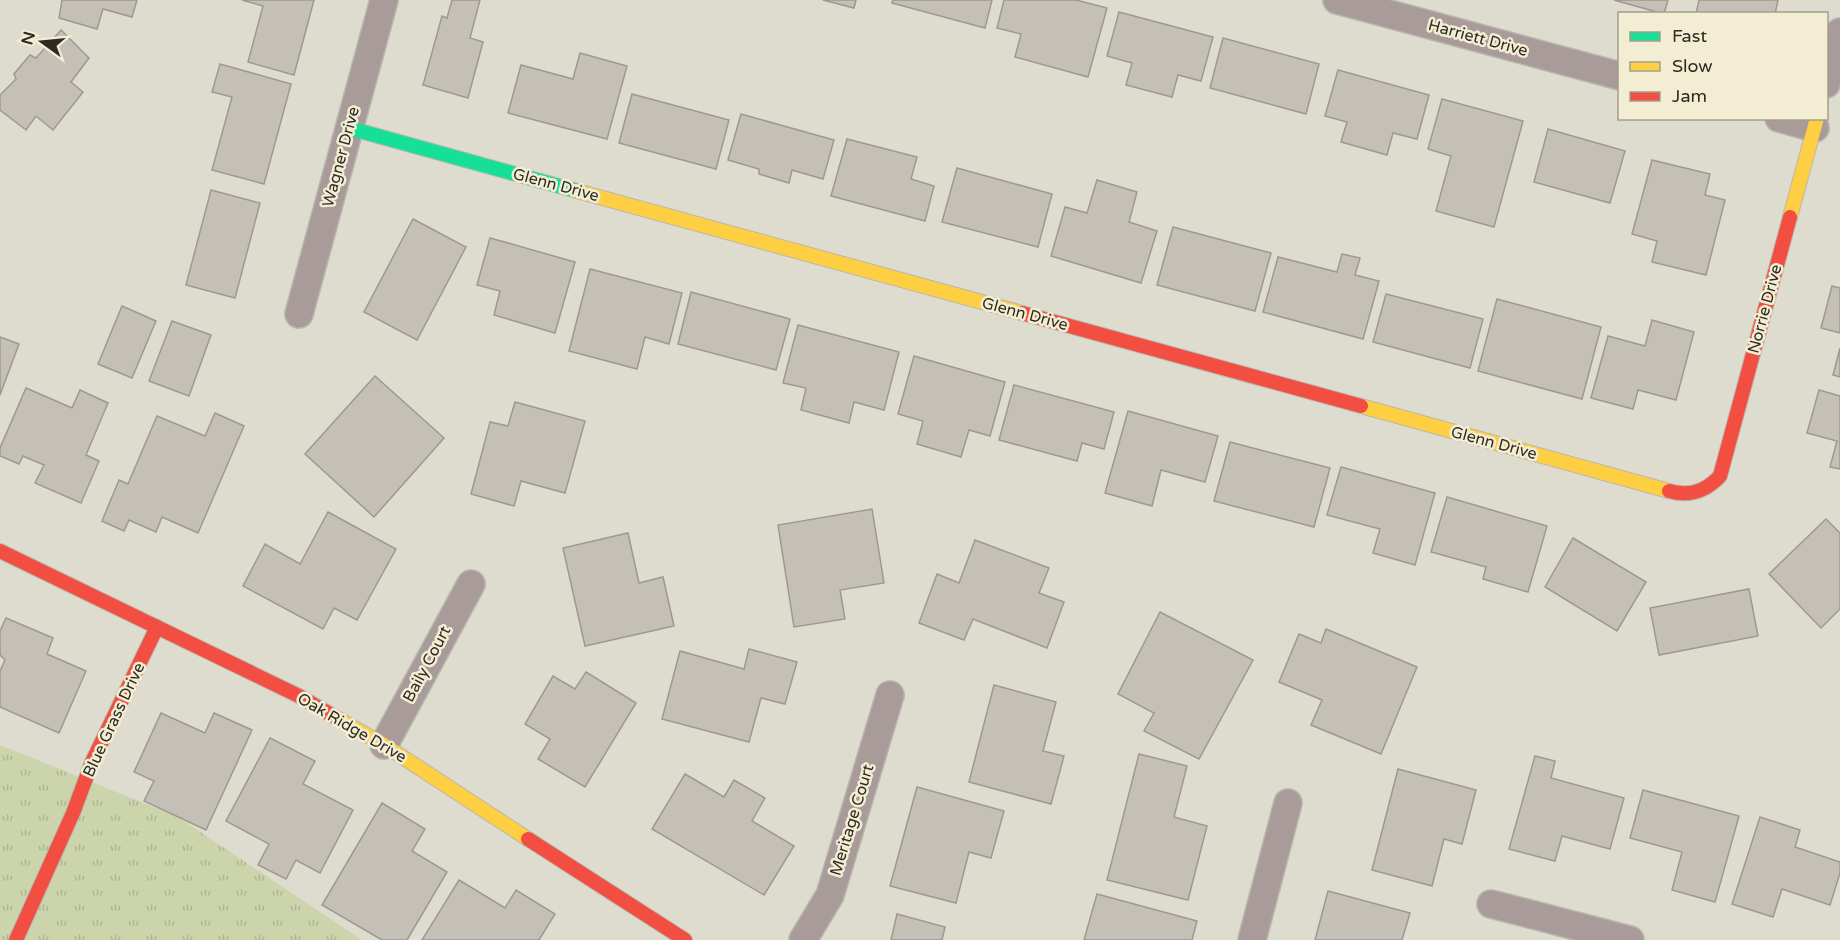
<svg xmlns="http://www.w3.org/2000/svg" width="1840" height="940" font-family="'Varela Round',sans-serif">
	<defs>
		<pattern id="grass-tufts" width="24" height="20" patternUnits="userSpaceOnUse" patternTransform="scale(1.5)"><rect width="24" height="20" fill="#cbd4ab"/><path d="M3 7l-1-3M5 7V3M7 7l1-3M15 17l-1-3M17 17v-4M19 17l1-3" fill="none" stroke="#aeb693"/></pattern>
	</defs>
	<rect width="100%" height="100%" fill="#dedcce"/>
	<!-- grass -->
	<path fill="url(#grass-tufts)" d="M0 745 178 817 362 940H0Z"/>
	<!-- building -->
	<g fill="#c5c0b7" stroke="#9e9990" stroke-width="1.5">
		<path d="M62 0H137L132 17 103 9 97 29 59 18Z"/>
		<path d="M242 0H314L294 75 248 62 263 6Z"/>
		<path d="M452 0H480L470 38 483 42 468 98 423 85 442 16 447 18Z"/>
		<path d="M823 0H856L854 8Z"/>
		<path d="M893 0H992L985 28 892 3Z"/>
		<path d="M1004 0H1076L1107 8 1088 77 1015 57 1021 34 997 28Z"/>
		<path d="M1614 0H1668L1664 14Z"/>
		<path d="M1699 0H1778L1775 14H1696Z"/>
		<path d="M1119 12 1213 37 1201 81 1178 75 1172 97 1126 85 1132 63 1107 56Z"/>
		<path d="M61 30 89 58 71 82 83 92 53 130 36 116 26 130 0 110V95L16 79 14 74 30 55 36 58Z"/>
		<path d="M1223 38 1319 64 1306 114 1210 88Z"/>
		<path d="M580 53 627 66 607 139 508 113 521 65 573 79Z"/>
		<path d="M220 64 291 84 264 184 212 170 232 97 212 92Z"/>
		<path d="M1338 70 1429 95 1417 139 1393 133 1387 155 1341 142 1347 122 1325 116Z"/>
		<path d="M632 94 729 120 716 169 619 143Z"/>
		<path d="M1442 99 1523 121 1494 227 1436 211 1451 156 1428 149Z"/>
		<path d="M741 114 834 140 823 179 792 170 789 183 759 174V169L728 160Z"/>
		<path d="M1548 129 1625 151 1610 203 1534 182Z"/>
		<path d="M847 139 917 157 911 179 934 186 925 221 831 196Z"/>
		<path d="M1652 160 1710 174 1705 195 1725 200 1706 275 1652 262 1657 241 1632 234Z"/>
		<path d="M957 168 1052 194 1038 247 942 222Z"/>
		<path d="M1097 180 1137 192 1129 222 1157 231 1141 283 1051 256 1065 207 1087 213Z"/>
		<path d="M211 190 260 203 235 298 186 285Z"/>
		<path d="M413 219 466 247 417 340 364 312Z"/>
		<path d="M1173 227 1271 253 1255 311 1157 285Z"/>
		<path d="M490 238 575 262 555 333 494 315 500 291 477 285Z"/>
		<path d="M1342 254 1360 258 1355 275 1379 281 1363 339 1263 312 1278 257 1337 272Z"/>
		<path d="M590 269 682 293 669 344 645 337 637 369 569 351Z"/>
		<path d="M1832 286 1840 288V333L1821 328Z"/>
		<path d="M691 292 790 319 776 370 678 344Z"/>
		<path d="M1386 294 1483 319 1470 368 1373 342Z"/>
		<path d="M1497 299 1601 327 1582 399 1478 371Z"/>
		<path d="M122 306 156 321 132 378 98 364Z"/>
		<path d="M1652 320 1694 332 1676 400 1638 390 1633 409 1591 398 1608 336 1645 346Z"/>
		<path d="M172 321 211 335 189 396 149 381Z"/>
		<path d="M798 325 899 352 884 410 854 402 849 423 801 410 806 388 783 383Z"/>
		<path d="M0 337 19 344 0 395Z"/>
		<path d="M1840 348V377L1833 375Z"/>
		<path d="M914 356 1005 382 990 436 969 430 961 457 917 444 923 421 898 414Z"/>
		<path d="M375 376 444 438 374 517 305 454Z"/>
		<path d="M1014 385 1114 412 1104 449 1082 443 1077 461 999 440Z"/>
		<path d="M26 388 72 408 80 390 108 403 86 455 99 461 81 503 35 483 44 465 23 456 19 464 0 456V448Z"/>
		<path d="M1819 390 1840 396V469L1830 467 1837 441 1807 433Z"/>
		<path d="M515 402 585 421 565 493 521 481 514 506 471 494 490 422 508 426Z"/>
		<path d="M1128 411 1218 436 1205 482 1161 470 1152 506 1105 493Z"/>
		<path d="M215 413 244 426 198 533 162 517 156 532 129 520 124 531 102 521 119 480 128 484 157 416 205 436Z"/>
		<path d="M1230 442 1330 468 1314 527 1214 501Z"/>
		<path d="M1341 467 1435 493 1415 565 1373 553 1380 529 1327 515Z"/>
		<path d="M1447 497 1547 526 1528 592 1483 579 1486 567 1431 552Z"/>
		<path d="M872 509 884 583 840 590 845 619 794 627 778 525Z"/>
		<path d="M328 512 396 549 357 620 334 608 323 629 243 586 265 544 300 564Z"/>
		<path d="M1826 519 1840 533V609L1821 628 1769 574Z"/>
		<path d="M628 533 639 583 663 577 674 626 585 646 563 548Z"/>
		<path d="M1573 538 1646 582 1617 631 1545 587Z"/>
		<path d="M975 540 1049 568 1039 593 1064 602 1047 648 973 619 964 640 919 623 937 574 959 583Z"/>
		<path d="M1749 589 1758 636 1659 655 1650 608Z"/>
		<path d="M1160 612 1253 660 1199 759 1144 731 1154 713 1118 694Z"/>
		<path d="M6 618 53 638 47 654 86 671 59 733 0 707V671L5 660 0 655V631Z"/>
		<path d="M1326 629 1417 667 1381 754 1311 725 1322 700 1279 682 1299 634 1321 643Z"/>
		<path d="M749 649 797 662 785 704 761 698 749 742 662 719 680 651 744 669Z"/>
		<path d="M586 672 636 703 585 787 538 759 550 739 525 724 553 676 575 689Z"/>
		<path d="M994 685 1056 702 1043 751 1064 756 1051 804 969 782Z"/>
		<path d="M161 713 205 733 214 713 252 730 206 830 144 801 154 781 134 772Z"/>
		<path d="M270 738 315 761 303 784 353 810 320 873 296 860 286 879 258 865 269 844 226 821Z"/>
		<path d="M1139 754 1187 766 1174 817 1207 826 1188 900 1107 880Z"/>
		<path d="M1535 756 1555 761 1551 778 1624 798 1610 849 1562 836 1555 861 1509 849Z"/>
		<path d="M1398 769 1476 790 1462 844 1444 839 1432 886 1372 870Z"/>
		<path d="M685 774 724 797 734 780 765 798 752 821 794 846 764 895 652 829Z"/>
		<path d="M917 787 1004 811 991 858 969 852 956 903 890 886Z"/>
		<path d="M1643 790 1739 816 1715 902 1672 890 1682 852 1630 838Z"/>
		<path d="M382 803 425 829 412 851 447 872 407 940H382L322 905Z"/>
		<path d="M1760 817 1800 830 1795 847 1840 862V873L1830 905 1782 889 1773 917 1732 904Z"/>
		<path d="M459 880 505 908 516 890 555 914 539 940H422Z"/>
		<path d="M1328 891 1410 913 1402 940H1315Z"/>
		<path d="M1097 894 1197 921 1192 940H1084Z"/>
		<path d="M897 914 945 927 942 940H891Z"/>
	</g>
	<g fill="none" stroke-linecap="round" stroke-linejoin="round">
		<!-- street casing -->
		<g stroke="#b9b8ad" stroke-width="30">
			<g id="street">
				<path d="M1337 0 1620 76"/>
				<path d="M1826 84 1840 32"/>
				<path d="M1779 118 1815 128"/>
				<path d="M299 314 384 0"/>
				<path d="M384 745 471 584"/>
				<path d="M1491 904 1630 940"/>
				<path d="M803 940 830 895 890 695"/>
				<path d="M1252 940 1288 803"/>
			</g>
		</g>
		<!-- fast casing -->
		<g stroke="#b9b8ad" stroke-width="16">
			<path id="fast" d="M349 128 577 191"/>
		</g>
		<!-- slow casing -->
		<g stroke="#b9b8ad" stroke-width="16">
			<g id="slow">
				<path d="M577 191 1022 313"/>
				<path d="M1790 217 1817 118"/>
				<path d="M1361 406 1669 491"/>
				<path d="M335 717 384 745 528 839"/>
			</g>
		</g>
		<!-- jam casing -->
		<g stroke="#b9b8ad" stroke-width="16">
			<g id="jam">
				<path d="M1022 313 1361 406"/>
				<path d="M1669 491C1690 497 1706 491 1720 476L1790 217"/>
				<path d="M0 551 299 696 335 717"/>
				<path d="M528 839 685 940"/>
				<path d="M16 940 73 813 92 762 157 627"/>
			</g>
		</g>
		<!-- street -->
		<use href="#street" stroke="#a89b9a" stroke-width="27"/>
		<!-- fast -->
		<use href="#fast" stroke="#16e098" stroke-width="14"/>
		<!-- slow -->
		<use href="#slow" stroke="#ffcf43" stroke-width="14"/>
		<!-- jam -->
		<use href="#jam" stroke="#f24e42" stroke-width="14"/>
	</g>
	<g text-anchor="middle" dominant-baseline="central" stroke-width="5" stroke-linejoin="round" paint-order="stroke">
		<!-- street labels -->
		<g font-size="16" fill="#2c2a21" stroke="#f3edd4">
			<text transform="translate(1478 38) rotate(15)">Harriett Drive</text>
			<text transform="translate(341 157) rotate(-75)">Wagner Drive</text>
			<text transform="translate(556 185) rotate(15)">Glenn Drive</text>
			<text transform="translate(1765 309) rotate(-75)">Norrie Drive</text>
			<text transform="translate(1025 314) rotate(15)">Glenn Drive</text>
			<text transform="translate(1494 443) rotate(15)">Glenn Drive</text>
			<text transform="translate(427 664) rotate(-62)">Baily Court</text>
			<text transform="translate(114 720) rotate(-65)">Blue Grass Drive</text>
			<text transform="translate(352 728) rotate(30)">Oak Ridge Drive</text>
			<text transform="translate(852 820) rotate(-73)">Meritage Court</text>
		</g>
	</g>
	<!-- legend -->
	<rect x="1618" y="12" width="210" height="108" fill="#f3edd4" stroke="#a39f8c" stroke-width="1.5"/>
	<rect x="1630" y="32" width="30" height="9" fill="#16e098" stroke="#a39f8c" stroke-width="1.5"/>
	<text x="1672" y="42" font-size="18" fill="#2c2a21">Fast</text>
	<rect x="1630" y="62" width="30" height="9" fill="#ffcf43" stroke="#a39f8c" stroke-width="1.5"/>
	<text x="1672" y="72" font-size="18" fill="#2c2a21">Slow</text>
	<rect x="1630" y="92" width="30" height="9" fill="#f24e42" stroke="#a39f8c" stroke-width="1.5"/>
	<text x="1672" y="102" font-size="18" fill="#2c2a21">Jam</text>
	<!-- north arrow -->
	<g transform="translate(42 42) rotate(285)" stroke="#f3edd4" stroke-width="4.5" paint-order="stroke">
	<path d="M0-4.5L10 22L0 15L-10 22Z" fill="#2c2a21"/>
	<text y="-9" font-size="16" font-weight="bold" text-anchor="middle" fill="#2c2a21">N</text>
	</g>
</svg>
